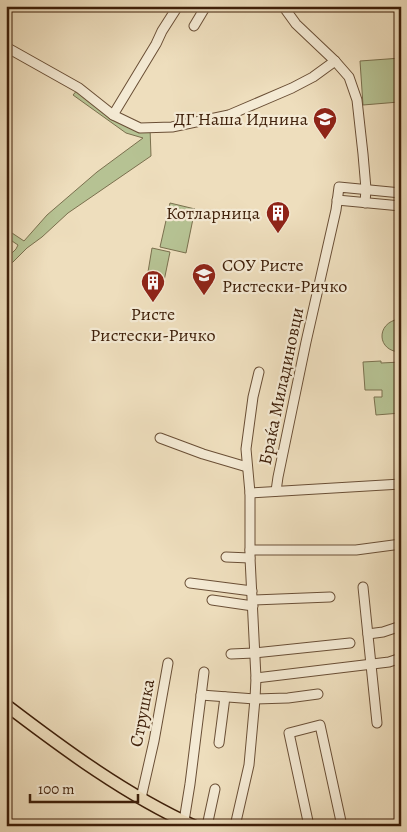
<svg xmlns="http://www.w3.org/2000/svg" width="407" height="832" font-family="Alegreya,serif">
	<rect width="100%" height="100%" fill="#eedebd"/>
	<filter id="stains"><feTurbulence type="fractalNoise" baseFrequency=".004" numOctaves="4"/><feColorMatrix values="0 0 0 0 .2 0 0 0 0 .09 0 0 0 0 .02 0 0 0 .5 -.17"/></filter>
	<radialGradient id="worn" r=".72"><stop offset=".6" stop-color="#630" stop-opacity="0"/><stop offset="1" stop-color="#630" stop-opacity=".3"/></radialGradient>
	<!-- green -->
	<g fill="#b6c293" stroke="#7a704e">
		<path d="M401 58V81H398L399 102 363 105 360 61Z"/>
		<path d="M79 88 113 115 150 128 151 156 68 213 42 237 27 248 6 269V259L16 249 18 245 6 237V229L24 241 47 215 97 172 143 138 126 133 73 95Z"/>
		<path d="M170 203 195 209 186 253 160 247Z"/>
		<path d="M152 248 170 252 164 281 147 278Z"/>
		<path d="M399 319 401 320V352C377 352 375 323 399 319Z"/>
		<path d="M381 361V363L401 362V413L376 415 374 397H382V390H365L363 362Z"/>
	</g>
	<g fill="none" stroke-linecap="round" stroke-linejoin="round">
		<!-- minor casing -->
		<g stroke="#6a4f36" stroke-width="11">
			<g id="minor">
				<path d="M283 6 296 24 335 61 349 77 357 100 363 154 366 189 365 203"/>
				<path d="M194 26 206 6"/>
				<path d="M6 47 79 88 113 115 140 128 172 127 229 115 292 88 313 77 335 61"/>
				<path d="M113 115 156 44 162 31 178 6"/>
				<path d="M337 200 401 206"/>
				<path d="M160 438 203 454 247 467"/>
				<path d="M276 491 278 477 306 342 336 210 339 187 401 193"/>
				<path d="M250 493 401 484"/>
				<path d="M250 550H356L401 544"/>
				<path d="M226 557 250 558"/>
				<path d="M190 583 252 591"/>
				<path d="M363 587 377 723"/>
				<path d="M212 600 253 606"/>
				<path d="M253 600 330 597"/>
				<path d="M368 634 383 632 401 626"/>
				<path d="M231 654 254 653 350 643"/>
				<path d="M256 678 389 662 401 658"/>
				<path d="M201 695 255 699 288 698 318 694"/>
				<path d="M219 743 225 697"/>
				<path d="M141 798 154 741 168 663"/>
				<path d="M184 821 190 784 204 672"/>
				<path d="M207 826 215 789"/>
				<path d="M235 826 249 765 255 699 256 678 250 558V493L246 449 253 397 259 372"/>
				<path d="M309 826 289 733 320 725 342 826"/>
			</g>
		</g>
		<!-- major casing -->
		<g stroke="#3e1f09" stroke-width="14">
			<path id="major" d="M6 705C65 750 126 795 194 826"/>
		</g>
		<!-- minor -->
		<use href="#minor" stroke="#f4ead4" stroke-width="9"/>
		<!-- major -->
		<use href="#major" stroke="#eedebd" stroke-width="11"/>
	</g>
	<!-- icons -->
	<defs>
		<g id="school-pin" transform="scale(1.25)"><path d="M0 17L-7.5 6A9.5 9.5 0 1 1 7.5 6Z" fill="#8f2418" stroke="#f4ead4"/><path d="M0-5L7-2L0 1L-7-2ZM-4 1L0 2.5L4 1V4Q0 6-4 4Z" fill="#fff"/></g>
		<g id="building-pin" transform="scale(1.25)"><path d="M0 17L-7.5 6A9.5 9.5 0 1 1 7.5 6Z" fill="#8f2418" stroke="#f4ead4"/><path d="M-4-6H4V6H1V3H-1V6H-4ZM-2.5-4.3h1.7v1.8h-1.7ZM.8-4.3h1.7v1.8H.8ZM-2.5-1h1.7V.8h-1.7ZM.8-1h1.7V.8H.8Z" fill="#fff"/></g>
	</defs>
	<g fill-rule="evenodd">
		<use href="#school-pin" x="325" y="119"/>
		<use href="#building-pin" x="278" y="213"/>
		<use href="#school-pin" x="204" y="275"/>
		<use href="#building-pin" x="153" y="282"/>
	</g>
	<g text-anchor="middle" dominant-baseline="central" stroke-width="4.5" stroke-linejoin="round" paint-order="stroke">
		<!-- poi labels -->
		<g font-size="18" fill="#3e1f09" stroke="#f4ead4" text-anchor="end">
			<text x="308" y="119">ДГ Наша Иднина</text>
			<text x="260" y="213">Котларница</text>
			<text x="222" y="265" text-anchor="start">СОУ Ристе<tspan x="222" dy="21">Ристески-Ричко</tspan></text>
			<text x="153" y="314" text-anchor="middle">Ристе<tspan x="153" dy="21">Ристески-Ричко</tspan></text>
		</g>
		<!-- street labels -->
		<g font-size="18" fill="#3e1f09" stroke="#f4ead4">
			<text transform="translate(281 386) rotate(-78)">Браќа Миладиновци</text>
			<text transform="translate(142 713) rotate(-79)">Струшка</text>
		</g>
	</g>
	<!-- margin -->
	<rect width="407" height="832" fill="none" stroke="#eedebd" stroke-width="25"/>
	<rect x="8" y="8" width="392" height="817" fill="none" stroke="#3e1f09" stroke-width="2.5"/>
	<rect x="12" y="12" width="382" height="807" fill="none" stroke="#3e1f09"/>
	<!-- scale -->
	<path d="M30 794v8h108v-8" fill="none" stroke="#3e1f09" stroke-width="2.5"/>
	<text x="38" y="794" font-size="15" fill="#3e1f09" stroke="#f4ead4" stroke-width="4" paint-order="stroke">100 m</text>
	<rect width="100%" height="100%" filter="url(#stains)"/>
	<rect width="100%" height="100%" fill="url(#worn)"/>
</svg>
